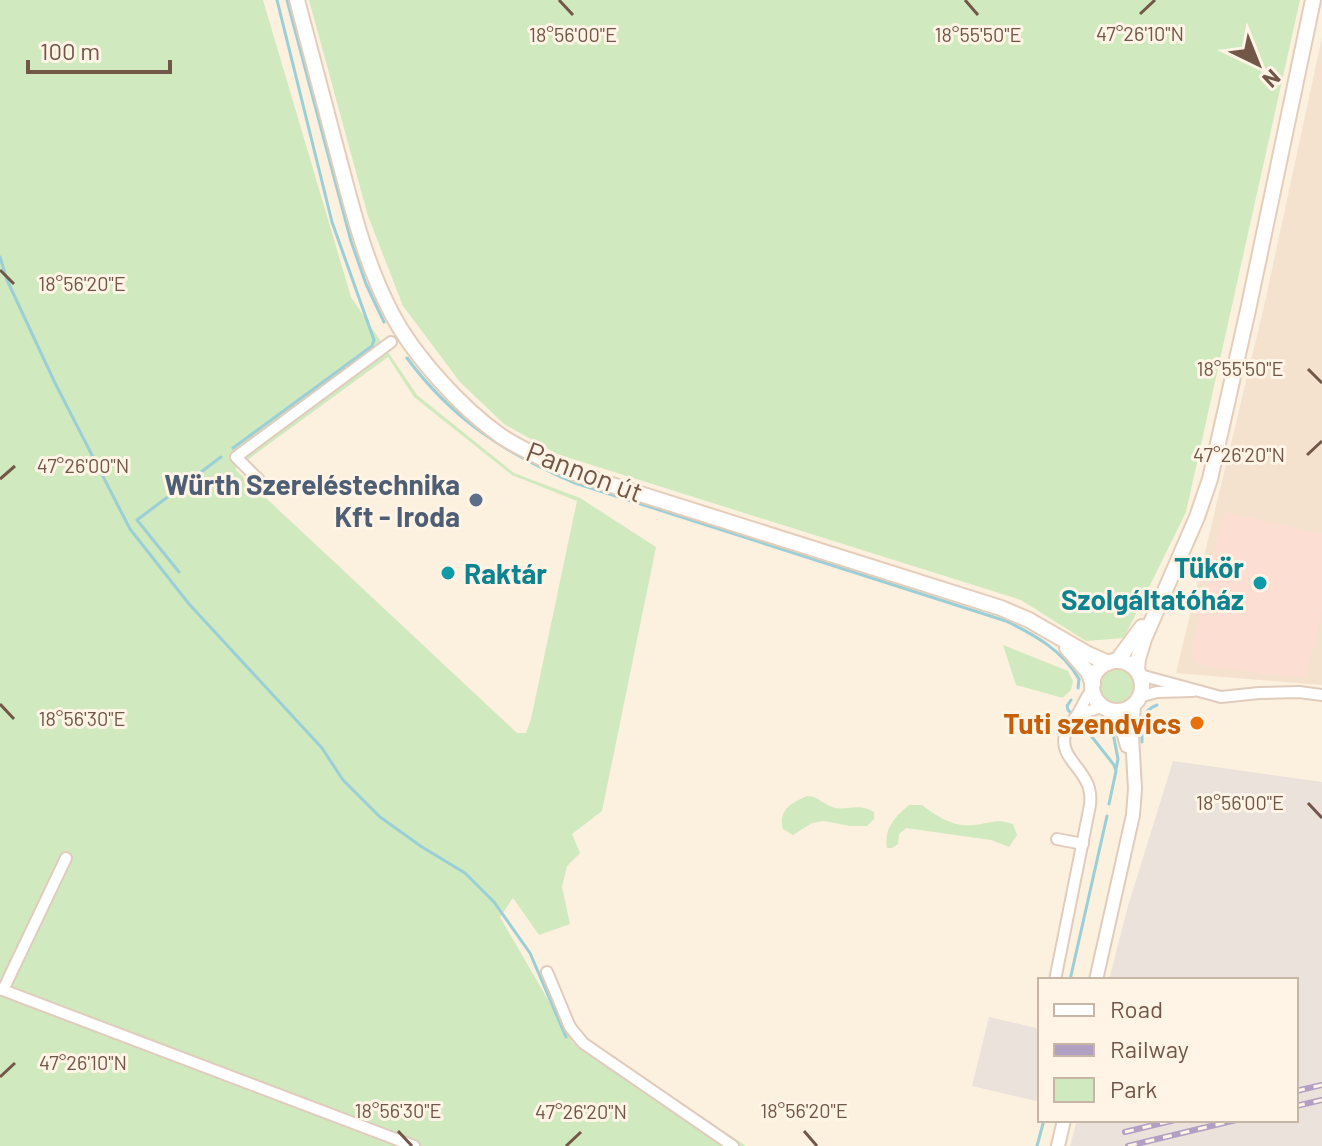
<svg xmlns="http://www.w3.org/2000/svg" width="1322" height="1146" font-family="Barlow,sans-serif">
	<rect width="100%" height="100%" fill="#fcf0df"/>
	<!-- residential -->
	<path fill="#f4e2ce" d="M1322 37V685L1176 673 1265 302Z"/>
	<!-- commercial -->
	<path fill="#fdded3" d="M1224 512 1322 534V610L1306 678 1209 667 1199 664 1193 656V644Z"/>
	<!-- industrial -->
	<g fill="#eae2db">
		<path d="M1173 761 1322 782V1146H1070L1077 1120H1296V980H1109L1128 906Z"/>
		<path d="M989 1017 1040 1029V1102L972 1086Z"/>
	</g>
	<!-- green -->
	<g fill="#d1e9be" fill-rule="evenodd">
		<path d="M0 0H263L351 297 417 395 514 473 580 498 656 547 602 811 572 834 580 853 567 866 562 887 570 924 539 935 513 898 500 917 573 1043 649 1081 746 1146H0ZM388 357 414 397 512 475 577 501 531 719 526 733H517L235 469Z"/>
		<path d="M309 0H1300L1186 512 1124 638 1086 641 1021 600 557 454 504 424 460 382 403 306 368 216Z"/>
		<path d="M1003 645 1068 671 1073 681 1071 690 1063 698 1016 685Z"/>
		<circle cx="1118" cy="685" r="18"/>
		<path d="M807 796C818 796 823 804 832 807 848 812 857 802 874 812V819L867 826H850L824 821 812 823 793 835 783 829C778 810 791 803 807 796Z"/>
		<path d="M909 805H922C938 817 954 828 975 825 990 823 997 818 1013 824L1017 835 1009 847 991 840 906 828 899 834 898 844 892 848H887C884 828 895 817 909 805Z"/>
	</g>
	<g fill="none" stroke-linecap="round" stroke-linejoin="round">
		<!-- stream -->
		<g stroke="#9bcfd7" stroke-width="3">
			<path d="M287 0 351 241 366 284 384 322"/>
			<path d="M0 257 7 280 55 383 130 529 189 604 322 748 343 780 380 817 422 847 465 873 494 902 530 953 566 1037"/>
			<path d="M407 358C452 419 506 454 575 483L1006 621C1035 635 1062 650 1079 679L1078 688"/>
			<path d="M233 448 372 346 374 340 332 222 277 0"/>
			<path d="M179 572 137 520 221 457"/>
			<path d="M1071 700 1067 706 1068 710 1081 723 1114 765 1116 771 1109 804"/>
			<path d="M1113 733 1118 759 1116 769"/>
			<path d="M1142 742C1142 726 1139 712 1157 705"/>
			<path d="M1070 980 1107 816"/>
			<path d="M1037 1146 1044 1120"/>
		</g>
		<!-- minor casing -->
		<g stroke="#e0ccbc" stroke-width="14">
			<g id="minor">
				<path d="M259 480 236 457 391 342"/>
				<path d="M1140 675 1221 697 1259 693 1299 692 1322 695"/>
				<path d="M1139 697 1157 692 1193 691"/>
				<path d="M1078 715 1104 706"/>
				<path d="M1057 839 1083 844"/>
				<path d="M547 972 570 1027 583 1043 733 1146"/>
				<path d="M1055 980 1090 805C1091 796 1090 788 1086 781 1077 763 1058 753 1066 731 1069 724 1073 721 1077 715 1083 706 1085 697 1093 689"/>
				<path d="M0 989 414 1146"/>
				<path d="M3 990 66 858"/>
			</g>
		</g>
		<!-- tertiary casing -->
		<g stroke="#e0ccbc" stroke-width="16">
			<g id="tertiary">
				<path d="M1109 709 1121 725 1127 746"/>
				<path d="M1096 980 1133 815 1135 789 1132 735 1134 704"/>
				<path d="M1058 1146 1064 1120"/>
			</g>
		</g>
		<!-- secondary casing -->
		<g stroke="#e5cdba" stroke-width="18">
			<g id="secondary">
				<path d="M297 0C311 53 325 106 339 159 353 212 366 265 392 314 414 356 462 409 501 436 525 452 551 462 577 474L1001 608 1029 620 1088 654 1108 663"/>
				<path d="M1067 648 1088 672 1093 684"/>
				<path d="M1117 661 1142 627"/>
				<circle cx="1117" cy="686" r="25"/>
				<path d="M1137 670 1138 659 1144 639 1197 517 1210 479 1248 310 1313 0"/>
			</g>
		</g>
		<!-- minor -->
		<use href="#minor" stroke="#fff" stroke-width="10"/>
		<!-- tertiary -->
		<use href="#tertiary" stroke="#fff" stroke-width="12"/>
		<!-- secondary -->
		<use href="#secondary" stroke="#fff" stroke-width="14"/>
		<!-- rail casing -->
		<g stroke="#b29fc4" stroke-width="6">
			<g id="rail">
				<path d="M1296 1091 1322 1085"/>
				<path d="M1296 1106 1322 1100"/>
				<path d="M1125 1132 1175 1120"/>
				<path d="M1128 1146 1236 1120"/>
			</g>
		</g>
		<!-- rail -->
		<use href="#rail" stroke="#fff4e6" stroke-width="3" stroke-dasharray="9" stroke-linecap="butt"/>
	</g>
	<!-- ticks -->
	<path fill="none" stroke="#725647" stroke-width="3" d="M559 0 573 15M965 0 978 15M1140 14 1155 0M0 270 14 284M1308 369 1322 383M1307 455 1322 441M0 479 15 466M0 704 14 719M1308 803 1322 818M0 1077 15 1063M398 1131 412 1146M804 1131 817 1146M566 1146 581 1132"/>
	<!-- markers -->
	<circle fill="#5c6f8a" stroke="#fff4e6" stroke-width="3" cx="476" cy="500" r="8"/>
	<g fill="#0f9aa8" stroke="#fff4e6" stroke-width="3">
		<circle cx="448" cy="573" r="8"/>
		<circle cx="1260" cy="583" r="8"/>
	</g>
	<circle fill="#e8710a" stroke="#fff4e6" stroke-width="3" cx="1197" cy="723" r="8"/>
	<g text-anchor="middle" dominant-baseline="central" stroke-width="6" stroke-linejoin="round" paint-order="stroke">
		<!-- street labels -->
		<g font-size="28" fill="#725647" stroke="#fff4e6">
			<text transform="translate(585 471) rotate(21)">Pannon út</text>
		</g>
		<!-- service labels -->
		<g font-size="28" font-weight="bold" fill="#4e5e75" stroke="#fff4e6" text-anchor="end">
			<text x="460" y="484">Würth Szereléstechnika<tspan x="460" dy="32">Kft - Iroda</tspan></text>
		</g>
		<!-- culture labels -->
		<g font-size="28" font-weight="bold" fill="#0d838f" stroke="#fff4e6" text-anchor="end">
			<text x="1244" y="567">Tükör<tspan x="1244" dy="32">Szolgáltatóház</tspan></text>
			<text x="464" y="573" text-anchor="start">Raktár</text>
		</g>
		<!-- food labels -->
		<g font-size="28" font-weight="bold" fill="#c56008" stroke="#fff4e6" text-anchor="end">
			<text x="1181" y="723">Tuti szendvics</text>
		</g>
	</g>
	<g font-size="20" text-anchor="middle" fill="#725647" stroke="#fff4e6" stroke-width="6" stroke-linejoin="round" paint-order="stroke">
		<text x="1140" y="41">47°26'10"N</text>
		<text x="573" y="42">18°56'00"E</text>
		<text x="978" y="42">18°55'50"E</text>
		<text x="82" y="291">18°56'20"E</text>
		<text x="1240" y="376">18°55'50"E</text>
		<text x="1239" y="462">47°26'20"N</text>
		<text x="83" y="473">47°26'00"N</text>
		<text x="82" y="726">18°56'30"E</text>
		<text x="1240" y="810">18°56'00"E</text>
		<text x="83" y="1070">47°26'10"N</text>
		<text x="398" y="1118">18°56'30"E</text>
		<text x="804" y="1118">18°56'20"E</text>
		<text x="581" y="1119">47°26'20"N</text>
	</g>
	<!-- legend -->
	<rect x="1038" y="978" width="260" height="144" fill="#fff4e6" stroke="#c7b5a6" stroke-width="2"/>
	<rect x="1054" y="1004" width="40" height="12" fill="#ffffff" stroke="#c7b5a6" stroke-width="2"/>
	<text x="1110" y="1018" font-size="24" fill="#725647">Road</text>
	<rect x="1054" y="1044" width="40" height="12" fill="#b29fc4" stroke="#c7b5a6" stroke-width="2"/>
	<text x="1110" y="1058" font-size="24" fill="#725647">Railway</text>
	<rect x="1054" y="1078" width="40" height="24" fill="#d1e9be" stroke="#c7b5a6" stroke-width="2"/>
	<text x="1110" y="1098" font-size="24" fill="#725647">Park</text>
	<!-- north arrow -->
	<g transform="translate(1258 64) rotate(137)" stroke="#fff4e6" stroke-width="6" paint-order="stroke">
	<path d="M0-6L14 30L0 20L-14 30Z" fill="#725647"/>
	<text y="-12" font-size="22" font-weight="bold" text-anchor="middle" fill="#725647">N</text>
	</g>
	<!-- scale -->
	<path d="M28 60v12h142v-12" fill="none" stroke="#725647" stroke-width="4"/>
	<text x="40" y="60" font-size="24" fill="#725647" stroke="#fff4e6" stroke-width="6" paint-order="stroke">100 m</text>
</svg>
